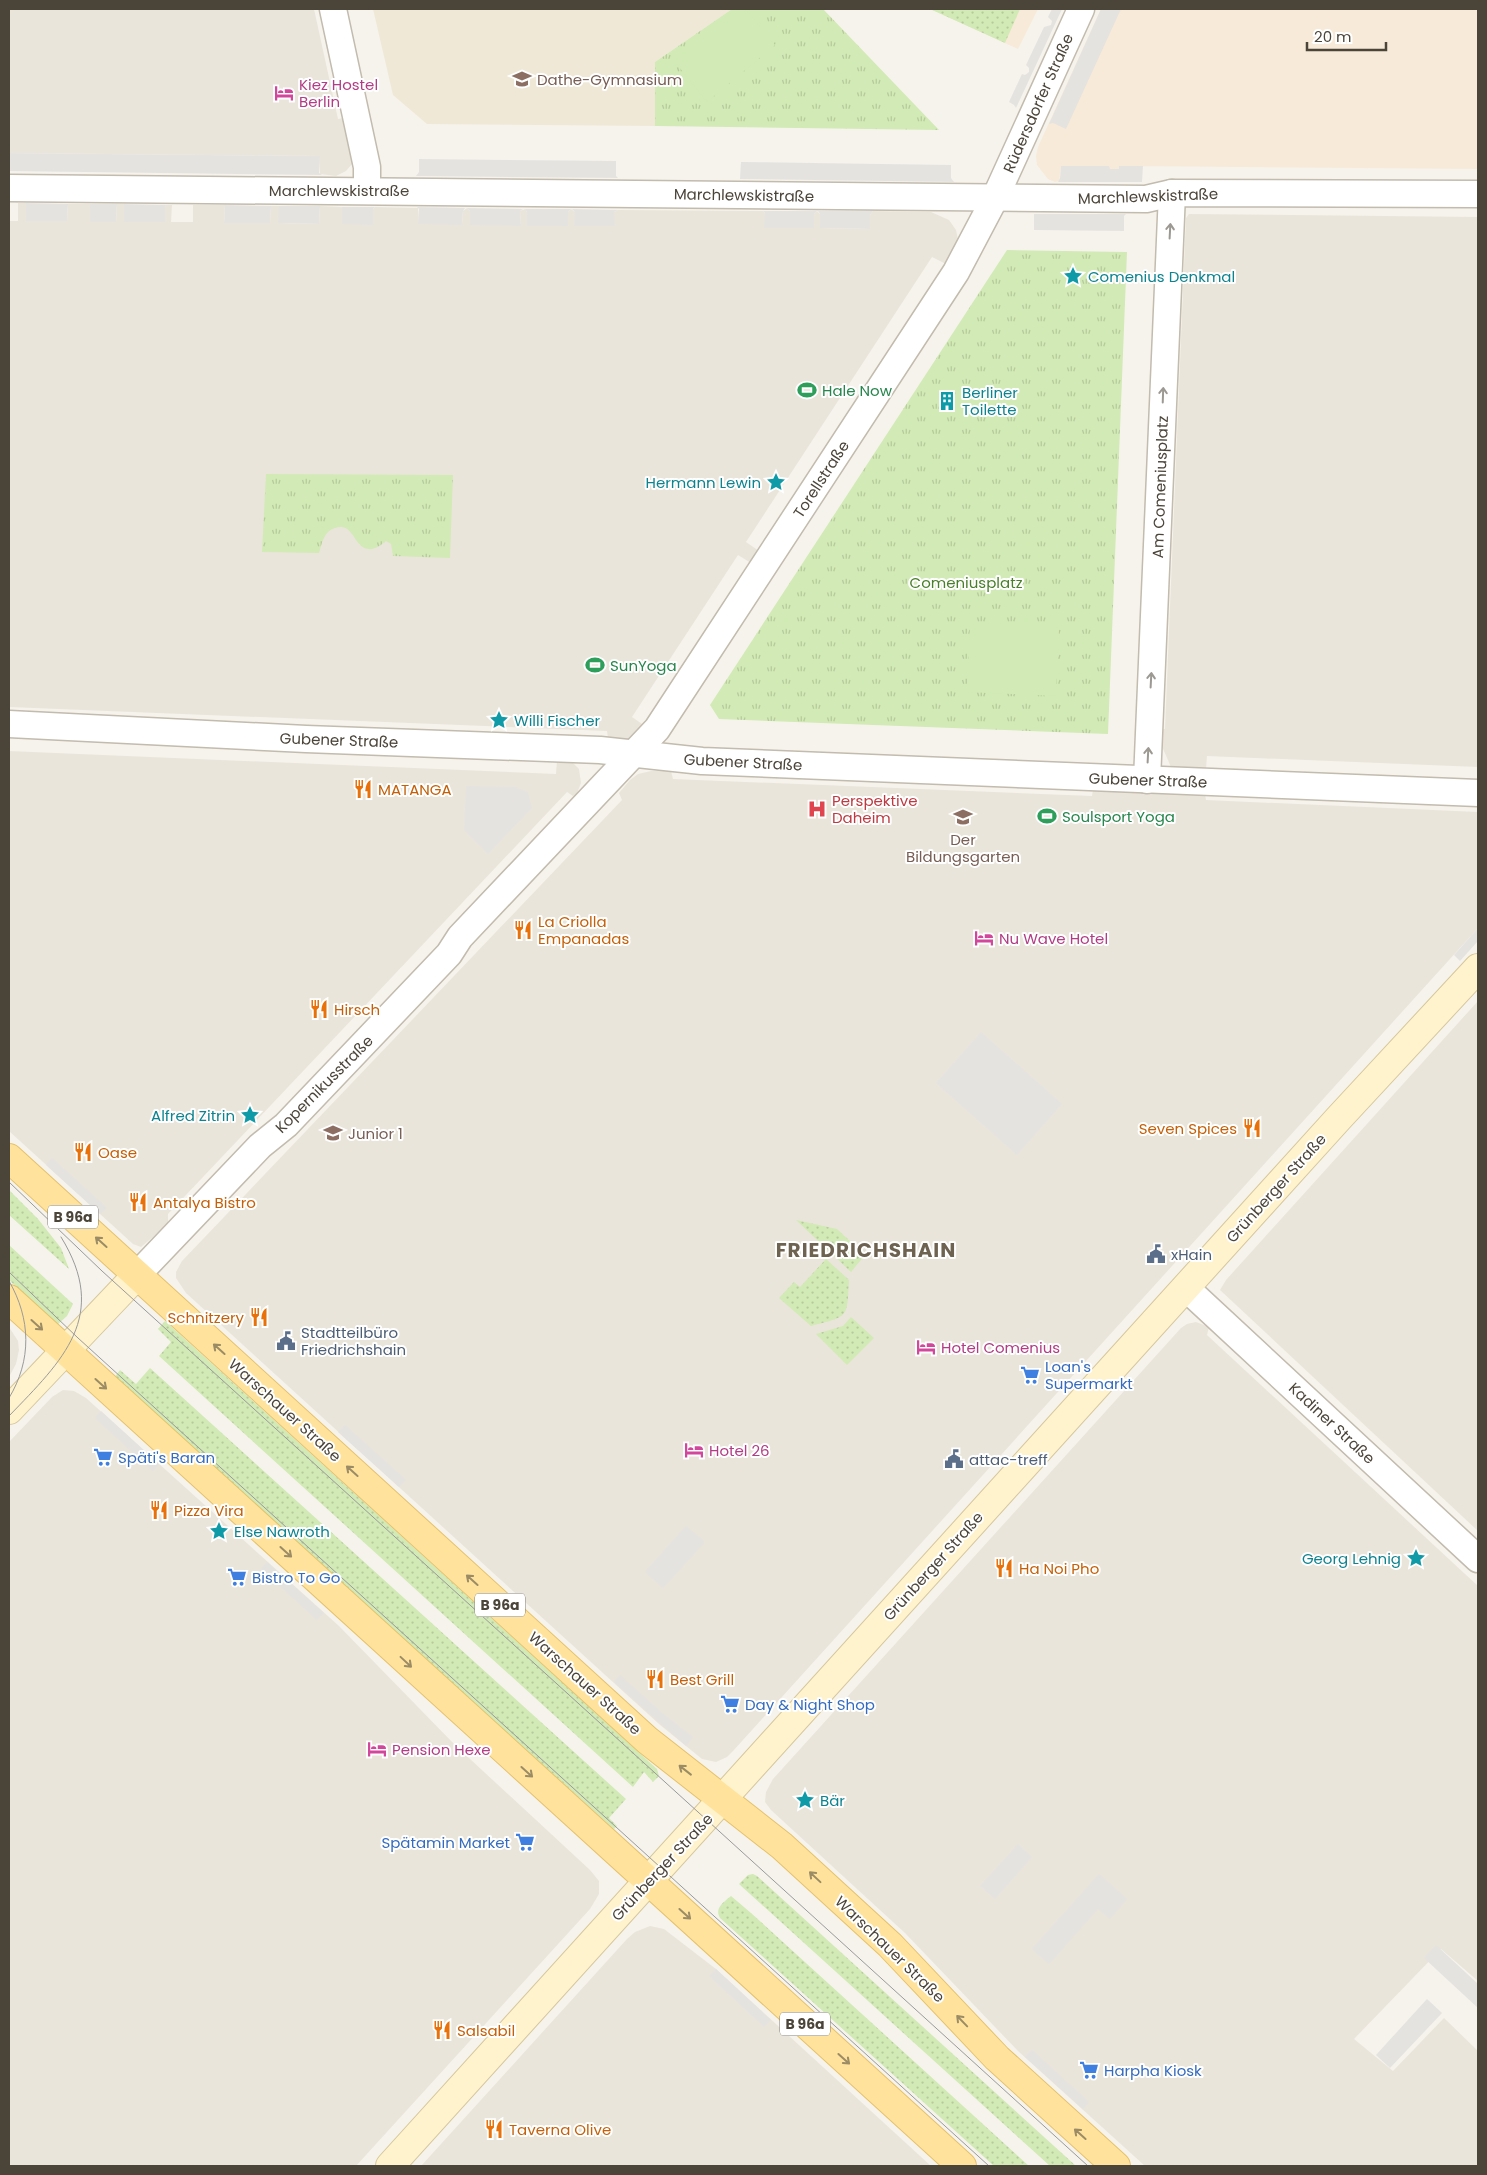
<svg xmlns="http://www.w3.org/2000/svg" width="1487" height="2175" font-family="Poppins,sans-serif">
	<defs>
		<pattern id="grass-dots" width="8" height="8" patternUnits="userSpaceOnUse" patternTransform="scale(1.25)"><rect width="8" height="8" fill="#d2eab5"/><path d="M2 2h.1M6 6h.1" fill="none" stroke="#b6ca9c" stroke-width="1.8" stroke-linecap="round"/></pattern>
		<pattern id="park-tufts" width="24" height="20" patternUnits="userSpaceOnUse" patternTransform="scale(1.25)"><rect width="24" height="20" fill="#d2eab5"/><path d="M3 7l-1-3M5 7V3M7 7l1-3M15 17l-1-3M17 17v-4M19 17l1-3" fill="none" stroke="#b6ca9c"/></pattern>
	</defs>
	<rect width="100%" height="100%" fill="#f6f3ec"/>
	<!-- residential -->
	<g fill="#eae5da">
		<path d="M9 9H314L338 119 344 118 354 160 352 164 346 171 336 176 320 174 319 156 9 153Z"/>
		<path d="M18 203H26V221H67L68 204H90V222H116L117 204H124V222H164L165 205H172L171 222H193V205H225L224 223H270L271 206H279V223L319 224 320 206 340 207 342 208V224H373V209L375 207 418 208 419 224H462L463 211 467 208 470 211V225H521L520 211 525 209 527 212V226H568V212L571 209 575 212V226H614V212L618 210 763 211 765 213V228H814V214L817 211 820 214V228L870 229V215L873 211 931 212 949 220 956 230 958 240 946 264 932 257 746 542 759 551 751 563 738 555 632 717 645 726 632 739 622 740 608 738 607 731 9 707V221H18Z"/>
		<path d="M1189 214 1478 217V767L1207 756 1206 769H1173L1171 767 1157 735 1160 729H1165L1186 218Z"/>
		<path d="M9 751 556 774 557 760H570L579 769 581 783 577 793 573 796 567 792 168 1214V1222L154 1236 141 1247 133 1244 9 1131Z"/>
		<path d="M651 771H671L673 779 1092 796 1093 789 1205 794 1206 800 1478 812V928L733 1751 727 1757 716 1762 702 1759 659 1724 186 1293 176 1278V1272L182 1261 622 800 619 793 630 780 638 774Z"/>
		<path d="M1478 1001V1531L1220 1290 1226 1280Z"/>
		<path d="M1196 1322 1209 1327 1207 1335 1478 1586V1981L1441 1949 1354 2039 1393 2071 1444 2018 1478 2051V2166H1145L1018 2051 905 1933 771 1810 765 1802 766 1792 773 1779 1181 1328 1187 1324Z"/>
		<path d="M9 1327 18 1341 19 1350 16 1364 9 1377Z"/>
		<path d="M63 1390 74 1391 86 1398 339 1626 456 1746 590 1870 599 1881V1894L590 1909 356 2166H9V1442L52 1397Z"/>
		<path d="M650 1926 664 1929 716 1969 931 2166H421L627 1939 635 1932Z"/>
	</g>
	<!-- commercial -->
	<g fill="#f7ead8">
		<path d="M930 9H1038L1018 49Z"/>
		<path d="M1101 9H1478V169L1120 166 1119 169H1109V166H1061L1059 181 1055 182 1048 179 1037 165 1036 156 1038 147Z"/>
	</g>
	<!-- education -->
	<path fill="#efe8d6" d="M373 9H732L655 62V126L427 124 393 95Z"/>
	<!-- grass -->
	<g fill="url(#grass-dots)">
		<path d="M930 9H1020L1005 43Z"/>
		<path d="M9 1190 38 1219 61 1248 69 1269 9 1215Z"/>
		<path d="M796 1220 837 1229 865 1255 851 1272Z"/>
		<path d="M9 1245 73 1304 67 1316 57 1325 9 1280Z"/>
		<path d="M826 1259 849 1280C847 1319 849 1316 811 1326L779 1298 794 1282 800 1287Z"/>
		<path d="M851 1317 874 1338 847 1365 816 1334 843 1326Z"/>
		<path d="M165 1321 657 1769 659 1776 653 1782 644 1772 633 1787 159 1356 171 1342 158 1329Z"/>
		<path d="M150 1368 626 1799 609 1818 617 1826 614 1829 114 1378 120 1370 136 1384Z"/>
		<path d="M753 1874 757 1876 1076 2166H1050L739 1884 748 1875Z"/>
		<path d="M731 1896 751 1913 1029 2166H994L720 1918C714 1908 724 1902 731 1896Z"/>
	</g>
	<!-- park -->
	<g fill="url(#park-tufts)">
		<path d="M732 9H823L939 130 655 126V62Z"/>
		<path d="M1007 250 1127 252 1108 734 719 719 710 705Z"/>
		<path d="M266 474 453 475 450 558 393 556 391 544 386 541C381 545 375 550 368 549 353 547 354 522 335 528 324 531 322 543 319 553L262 552Z"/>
	</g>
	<!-- pitch -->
	<g fill="#d2eab5">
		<path d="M741 9H745L775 45 707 102 675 62Z"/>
		<path d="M970 625 1059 628 1056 696 967 692Z"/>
	</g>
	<!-- parking -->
	<g fill="#e5e3e0">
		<path d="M1052 9H1062L1016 108 1014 105 1009 102 1022 74 1025 75 1029 72V68L1026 65 1044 27 1051 25 1052 21 1048 17Z"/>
		<path d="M1101 9H1121L1066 129 1053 123 1049 124Z"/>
		<path d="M9 153 320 156 319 173 322 175 9 171Z"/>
		<path d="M419 159 616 161V176L618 178 416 176 419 172Z"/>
		<path d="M741 162 951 165V178L954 182 740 179Z"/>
		<path d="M1061 166H1109L1110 169H1119V166H1143L1142 182H1058L1060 178Z"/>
		<path d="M26 203 68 204 67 221H26Z"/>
		<path d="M90 204H117L116 222H90Z"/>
		<path d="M124 204 165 205V222H124Z"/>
		<path d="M225 205 271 206 270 223H224Z"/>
		<path d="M279 206H320L319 224 278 223Z"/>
		<path d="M340 207H375L373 209V225L342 224V208Z"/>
		<path d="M417 207 465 208 463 211 462 225 418 224 419 209Z"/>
		<path d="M467 208 523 209 520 211 521 226 470 225V211Z"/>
		<path d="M525 209H571L568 212V226H527V212Z"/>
		<path d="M572 209 618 210 614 212 615 226H574L575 212Z"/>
		<path d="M763 211H817L814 214V228H764L765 213Z"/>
		<path d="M818 211H873L870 215V229L820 228V214Z"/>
		<path d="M1034 214H1126L1124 216V231L1034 230Z"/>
		<path d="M466 786 515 787 528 792 532 808 488 854 464 830Z"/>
		<path d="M1478 928V941L1460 961 1454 955Z"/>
		<path d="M981 1032 1062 1104 1017 1155 936 1083Z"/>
		<path d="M52 1158 107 1208 100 1214 46 1165Z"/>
		<path d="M101 1411 159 1464 153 1471 95 1418Z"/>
		<path d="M345 1425 406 1480 399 1487 338 1432Z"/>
		<path d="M686 1526 705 1542 663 1588 645 1572Z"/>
		<path d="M267 1562 324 1613 317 1620 261 1569Z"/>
		<path d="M620 1675 663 1714 693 1737 686 1746 614 1682Z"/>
		<path d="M1018 1844 1032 1857 995 1899 980 1886Z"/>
		<path d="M1099 1874 1127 1899 1110 1919 1098 1909 1049 1964 1032 1949Z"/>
		<path d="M1436 1945 1478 1984V2008L1424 1958Z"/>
		<path d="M716 1969 771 2020 764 2027 709 1976Z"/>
		<path d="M1427 1999 1442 2013 1390 2068 1376 2055Z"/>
		<path d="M1032 2050 1089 2102 1083 2109 1025 2057Z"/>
	</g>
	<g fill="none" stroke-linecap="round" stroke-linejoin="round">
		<!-- street casing -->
		<g stroke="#c2bbae" stroke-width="29">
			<g id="street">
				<path d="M333 9 367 167V190"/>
				<path d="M9 188 1146 199 1172 193 1478 194"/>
				<path d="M9 724 306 739 600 750 702 761 1478 793"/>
				<path d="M1147 780 1172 193"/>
				<path d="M137 1275 260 1146 286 1125 449 954 460 937 657 729 956 272 995 198 1081 9"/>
				<path d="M1186 1288 1478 1559"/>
			</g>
		</g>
		<!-- secondary casing -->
		<g stroke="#d6c79b" stroke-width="30">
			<g id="secondary">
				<path d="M9 1410 137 1275"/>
				<path d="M390 2166 1338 1119 1478 968"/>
			</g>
		</g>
		<!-- primary casing -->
		<g stroke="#e6c16a" stroke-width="30">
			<g id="primary">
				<path d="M9 1158 647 1740 782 1846 890 1945 997 2058 1116 2166"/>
				<path d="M9 1299 962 2166"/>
			</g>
		</g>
		<!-- street -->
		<use href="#street" stroke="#fff" stroke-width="26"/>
		<!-- secondary -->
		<use href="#secondary" stroke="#fff3cd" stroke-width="28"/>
		<!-- primary -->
		<use href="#primary" stroke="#ffe39c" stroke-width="28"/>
		<!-- tram -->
		<g stroke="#9a9a9a" stroke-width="1">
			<path d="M9 1182 102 1271 1088 2166"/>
			<path d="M9 1272 78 1338 989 2166"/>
			<path d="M9 1281C31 1319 32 1360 9 1398"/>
			<path d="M9 1416C63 1360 110 1316 61 1237"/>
		</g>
	</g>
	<!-- one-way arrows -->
	<defs><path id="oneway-shaft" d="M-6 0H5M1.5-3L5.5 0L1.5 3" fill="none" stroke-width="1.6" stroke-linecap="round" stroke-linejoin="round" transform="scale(1.25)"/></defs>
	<g stroke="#9c9892">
		<use href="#oneway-shaft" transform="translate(1170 231) rotate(-87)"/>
		<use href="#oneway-shaft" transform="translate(1163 395) rotate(-88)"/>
		<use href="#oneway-shaft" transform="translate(1151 680) rotate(-87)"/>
		<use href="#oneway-shaft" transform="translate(1148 755) rotate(-87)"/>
	</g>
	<g stroke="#9c8c66">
		<use href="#oneway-shaft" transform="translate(101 1242) rotate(-138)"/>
		<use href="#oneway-shaft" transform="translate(37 1325) rotate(42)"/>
		<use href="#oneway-shaft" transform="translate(219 1349) rotate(-138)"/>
		<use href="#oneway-shaft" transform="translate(101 1384) rotate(42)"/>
		<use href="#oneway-shaft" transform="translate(352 1471) rotate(-138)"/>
		<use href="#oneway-shaft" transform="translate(286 1552) rotate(42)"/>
		<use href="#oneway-shaft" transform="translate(472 1580) rotate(-138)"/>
		<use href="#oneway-shaft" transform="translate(406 1662) rotate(43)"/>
		<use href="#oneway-shaft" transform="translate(685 1770) rotate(-142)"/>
		<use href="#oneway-shaft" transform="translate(527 1772) rotate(42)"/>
		<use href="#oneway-shaft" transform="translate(815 1877) rotate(-137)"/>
		<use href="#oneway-shaft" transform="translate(685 1914) rotate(42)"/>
		<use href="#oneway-shaft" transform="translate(962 2021) rotate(-134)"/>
		<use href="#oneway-shaft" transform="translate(844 2059) rotate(42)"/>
		<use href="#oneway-shaft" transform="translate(1080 2134) rotate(-138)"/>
	</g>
	<!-- icons -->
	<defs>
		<g id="school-bare" transform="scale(1.5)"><path d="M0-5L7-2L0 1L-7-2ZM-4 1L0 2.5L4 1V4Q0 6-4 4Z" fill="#8d6e63" stroke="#fff" stroke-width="2.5" paint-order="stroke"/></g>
		<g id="hotel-bare" transform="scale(1.5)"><path d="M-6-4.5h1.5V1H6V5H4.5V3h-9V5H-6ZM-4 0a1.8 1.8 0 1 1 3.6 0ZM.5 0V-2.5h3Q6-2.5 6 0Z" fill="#d1479c" stroke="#fff" stroke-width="2.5" paint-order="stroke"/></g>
		<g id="sight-bare" transform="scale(1.5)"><path d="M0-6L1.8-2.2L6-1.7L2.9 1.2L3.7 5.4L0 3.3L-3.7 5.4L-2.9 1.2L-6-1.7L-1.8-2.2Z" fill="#0f9aa8" stroke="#fff" stroke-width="2.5" paint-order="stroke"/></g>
		<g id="stadium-bare" transform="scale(1.5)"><path d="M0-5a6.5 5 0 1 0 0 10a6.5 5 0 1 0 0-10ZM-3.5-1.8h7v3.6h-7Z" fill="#2e9e5b" stroke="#fff" stroke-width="2.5" paint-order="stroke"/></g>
		<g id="building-bare" transform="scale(1.5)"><path d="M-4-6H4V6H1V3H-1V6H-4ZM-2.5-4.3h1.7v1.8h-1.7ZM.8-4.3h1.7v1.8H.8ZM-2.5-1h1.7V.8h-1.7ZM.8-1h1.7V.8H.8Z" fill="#0f9aa8" stroke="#fff" stroke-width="2.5" paint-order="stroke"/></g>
		<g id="restaurant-bare" transform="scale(1.5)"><path d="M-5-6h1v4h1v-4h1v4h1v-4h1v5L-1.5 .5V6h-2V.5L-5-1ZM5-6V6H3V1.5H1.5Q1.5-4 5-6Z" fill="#e8710a" stroke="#fff" stroke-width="2.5" paint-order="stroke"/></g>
		<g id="hospital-bare" transform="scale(1.5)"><path d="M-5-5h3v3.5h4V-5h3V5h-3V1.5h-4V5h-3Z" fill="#e0444e" stroke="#fff" stroke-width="2.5" paint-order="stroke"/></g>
		<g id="civic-bare" transform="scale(1.5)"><path d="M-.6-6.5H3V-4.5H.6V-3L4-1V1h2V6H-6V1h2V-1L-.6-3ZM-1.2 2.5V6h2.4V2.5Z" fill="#5c6f8a" stroke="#fff" stroke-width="2.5" paint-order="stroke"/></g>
		<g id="supermarket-bare" transform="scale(1.5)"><path d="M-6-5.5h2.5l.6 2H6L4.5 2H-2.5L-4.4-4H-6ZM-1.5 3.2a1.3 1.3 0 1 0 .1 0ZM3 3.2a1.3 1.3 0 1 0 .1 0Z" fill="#3f7fe0" stroke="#fff" stroke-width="2.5" paint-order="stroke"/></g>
	</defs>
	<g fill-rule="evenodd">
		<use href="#school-bare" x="522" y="79"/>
		<use href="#hotel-bare" x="284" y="93"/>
		<use href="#sight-bare" x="1073" y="276"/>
		<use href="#stadium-bare" x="807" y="390"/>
		<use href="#building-bare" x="947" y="401"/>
		<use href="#sight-bare" x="776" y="482"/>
		<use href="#stadium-bare" x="595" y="665"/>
		<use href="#sight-bare" x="499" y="720"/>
		<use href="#restaurant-bare" x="363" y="789"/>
		<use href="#hospital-bare" x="817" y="809"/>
		<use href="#stadium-bare" x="1047" y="816"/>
		<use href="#school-bare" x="963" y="817"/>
		<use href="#restaurant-bare" x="523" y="930"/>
		<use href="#hotel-bare" x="984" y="938"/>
		<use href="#restaurant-bare" x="319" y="1009"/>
		<use href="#sight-bare" x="250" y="1115"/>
		<use href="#restaurant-bare" x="1252" y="1128"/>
		<use href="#school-bare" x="333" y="1133"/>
		<use href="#restaurant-bare" x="83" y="1152"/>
		<use href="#restaurant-bare" x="138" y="1202"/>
		<use href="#civic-bare" x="1156" y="1254"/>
		<use href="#restaurant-bare" x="259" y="1317"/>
		<use href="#civic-bare" x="286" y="1341"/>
		<use href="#hotel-bare" x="926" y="1347"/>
		<use href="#supermarket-bare" x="1030" y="1375"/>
		<use href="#hotel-bare" x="694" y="1450"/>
		<use href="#supermarket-bare" x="103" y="1457"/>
		<use href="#civic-bare" x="954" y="1459"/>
		<use href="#restaurant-bare" x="159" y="1510"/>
		<use href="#sight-bare" x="219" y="1531"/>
		<use href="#sight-bare" x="1416" y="1558"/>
		<use href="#restaurant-bare" x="1004" y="1568"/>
		<use href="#supermarket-bare" x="237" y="1577"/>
		<use href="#restaurant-bare" x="655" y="1679"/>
		<use href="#supermarket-bare" x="730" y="1704"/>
		<use href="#hotel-bare" x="377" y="1749"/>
		<use href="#sight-bare" x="805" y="1800"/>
		<use href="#supermarket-bare" x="525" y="1842"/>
		<use href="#restaurant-bare" x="442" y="2030"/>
		<use href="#supermarket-bare" x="1089" y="2070"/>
		<use href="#restaurant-bare" x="494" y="2129"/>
	</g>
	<g text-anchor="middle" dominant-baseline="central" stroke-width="4" stroke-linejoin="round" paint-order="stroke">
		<!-- shield labels -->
		<g fill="#fff" stroke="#817c74" stroke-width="1">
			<rect x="48" y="1205.5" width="50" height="23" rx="4"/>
			<rect x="475" y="1593.5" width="50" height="23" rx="4"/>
			<rect x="780" y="2012.5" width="50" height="23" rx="4"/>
		</g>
		<g font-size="14" font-weight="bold" fill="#4b4439">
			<text x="73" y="1217">B 96a</text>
			<text x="500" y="1605">B 96a</text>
			<text x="805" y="2024">B 96a</text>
		</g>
		<!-- education labels -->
		<g font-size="15" fill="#785e54" stroke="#fff" text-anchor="start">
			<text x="537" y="79">Dathe-Gymnasium</text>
			<text x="963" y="839" text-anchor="middle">Der<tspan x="963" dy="17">Bildungsgarten</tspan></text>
			<text x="348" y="1133">Junior 1</text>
		</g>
		<!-- hotel labels -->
		<g font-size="15" fill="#b23c85" stroke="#fff" text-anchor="start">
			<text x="299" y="84">Kiez Hostel<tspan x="299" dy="17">Berlin</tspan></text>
			<text x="999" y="938">Nu Wave Hotel</text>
			<text x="941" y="1347">Hotel Comenius</text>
			<text x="709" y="1450">Hotel 26</text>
			<text x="392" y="1749">Pension Hexe</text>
		</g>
		<!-- street labels -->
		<g font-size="15" fill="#4b4439" stroke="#fff">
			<text transform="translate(1038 103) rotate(-66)">Rüdersdorfer Straße</text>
			<text x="339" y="190">Marchlewskistraße</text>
			<text transform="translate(744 195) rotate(1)">Marchlewskistraße</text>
			<text transform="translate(1148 196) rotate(-2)">Marchlewskistraße</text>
			<text transform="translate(821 479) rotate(-57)">Torellstraße</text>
			<text transform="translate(1160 487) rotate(-88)">Am Comeniusplatz</text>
			<text transform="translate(339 740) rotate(2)">Gubener Straße</text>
			<text transform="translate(743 762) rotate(3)">Gubener Straße</text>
			<text transform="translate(1148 780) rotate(2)">Gubener Straße</text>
			<text transform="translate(324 1084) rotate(-45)">Kopernikusstraße</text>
			<text transform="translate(1276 1188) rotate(-48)">Grünberger Straße</text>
			<text transform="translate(285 1410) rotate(42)">Warschauer Straße</text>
			<text transform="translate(1332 1423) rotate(43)">Kadiner Straße</text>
			<text transform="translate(933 1566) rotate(-48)">Grünberger Straße</text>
			<text transform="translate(585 1683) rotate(42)">Warschauer Straße</text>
			<text transform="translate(662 1867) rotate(-47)">Grünberger Straße</text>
			<text transform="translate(890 1949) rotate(44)">Warschauer Straße</text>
		</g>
		<!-- culture labels -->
		<g font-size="15" fill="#0d838f" stroke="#fff" text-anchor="start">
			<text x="1088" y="276">Comenius Denkmal</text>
			<text x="962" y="392">Berliner<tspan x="962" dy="17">Toilette</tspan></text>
			<text x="761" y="482" text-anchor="end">Hermann Lewin</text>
			<text x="514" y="720">Willi Fischer</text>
			<text x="235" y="1115" text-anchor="end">Alfred Zitrin</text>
			<text x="234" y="1531">Else Nawroth</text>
			<text x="1401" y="1558" text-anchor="end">Georg Lehnig</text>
			<text x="820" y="1800">Bär</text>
		</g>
		<!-- leisure labels -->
		<g font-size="15" fill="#27864d" stroke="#fff" text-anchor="start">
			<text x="822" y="390">Hale Now</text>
			<text x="610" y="665">SunYoga</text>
			<text x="1062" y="816">Soulsport Yoga</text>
		</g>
		<!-- park labels -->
		<g font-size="15" fill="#4a7f2a" stroke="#fff">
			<text x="966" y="582">Comeniusplatz</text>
		</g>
		<!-- food labels -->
		<g font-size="15" fill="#c56008" stroke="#fff" text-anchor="start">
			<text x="378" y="789">MATANGA</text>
			<text x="538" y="921">La Criolla<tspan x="538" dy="17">Empanadas</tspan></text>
			<text x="334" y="1009">Hirsch</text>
			<text x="1237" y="1128" text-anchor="end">Seven Spices</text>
			<text x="98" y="1152">Oase</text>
			<text x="153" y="1202">Antalya Bistro</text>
			<text x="244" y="1317" text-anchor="end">Schnitzery</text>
			<text x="174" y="1510">Pizza Vira</text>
			<text x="1019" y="1568">Ha Noi Pho</text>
			<text x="670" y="1679">Best Grill</text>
			<text x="457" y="2030">Salsabil</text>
			<text x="509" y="2129">Taverna Olive</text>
		</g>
		<!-- health labels -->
		<g font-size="15" fill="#be3a42" stroke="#fff" text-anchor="start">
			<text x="832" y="800">Perspektive<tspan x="832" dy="17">Daheim</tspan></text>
		</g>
		<!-- service labels -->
		<g font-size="15" fill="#4e5e75" stroke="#fff" text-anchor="start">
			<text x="1171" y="1254">xHain</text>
			<text x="301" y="1332">Stadtteilbüro<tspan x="301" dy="17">Friedrichshain</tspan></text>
			<text x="969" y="1459">attac-treff</text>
		</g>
		<!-- shop labels -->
		<g font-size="15" fill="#366cbe" stroke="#fff" text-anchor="start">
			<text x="1045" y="1366">Loan's<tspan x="1045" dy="17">Supermarkt</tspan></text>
			<text x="118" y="1457">Späti's Baran</text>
			<text x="252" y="1577">Bistro To Go</text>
			<text x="745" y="1704">Day &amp; Night Shop</text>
			<text x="510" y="1842" text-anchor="end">Spätamin Market</text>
			<text x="1104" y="2070">Harpha Kiosk</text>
		</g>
		<!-- district labels -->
		<g font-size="20" font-weight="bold" letter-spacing="1" fill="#6e6250" stroke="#fff">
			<text x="866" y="1250">FRIEDRICHSHAIN</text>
		</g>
	</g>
	<!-- border -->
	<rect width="1487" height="2175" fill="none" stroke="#4b4439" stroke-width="20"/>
	<!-- scale -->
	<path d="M1307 42v8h79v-8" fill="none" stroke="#4b4439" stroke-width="2.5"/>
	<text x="1314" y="42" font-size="15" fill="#4b4439" stroke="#ffffff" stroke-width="4" paint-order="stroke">20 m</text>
</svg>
